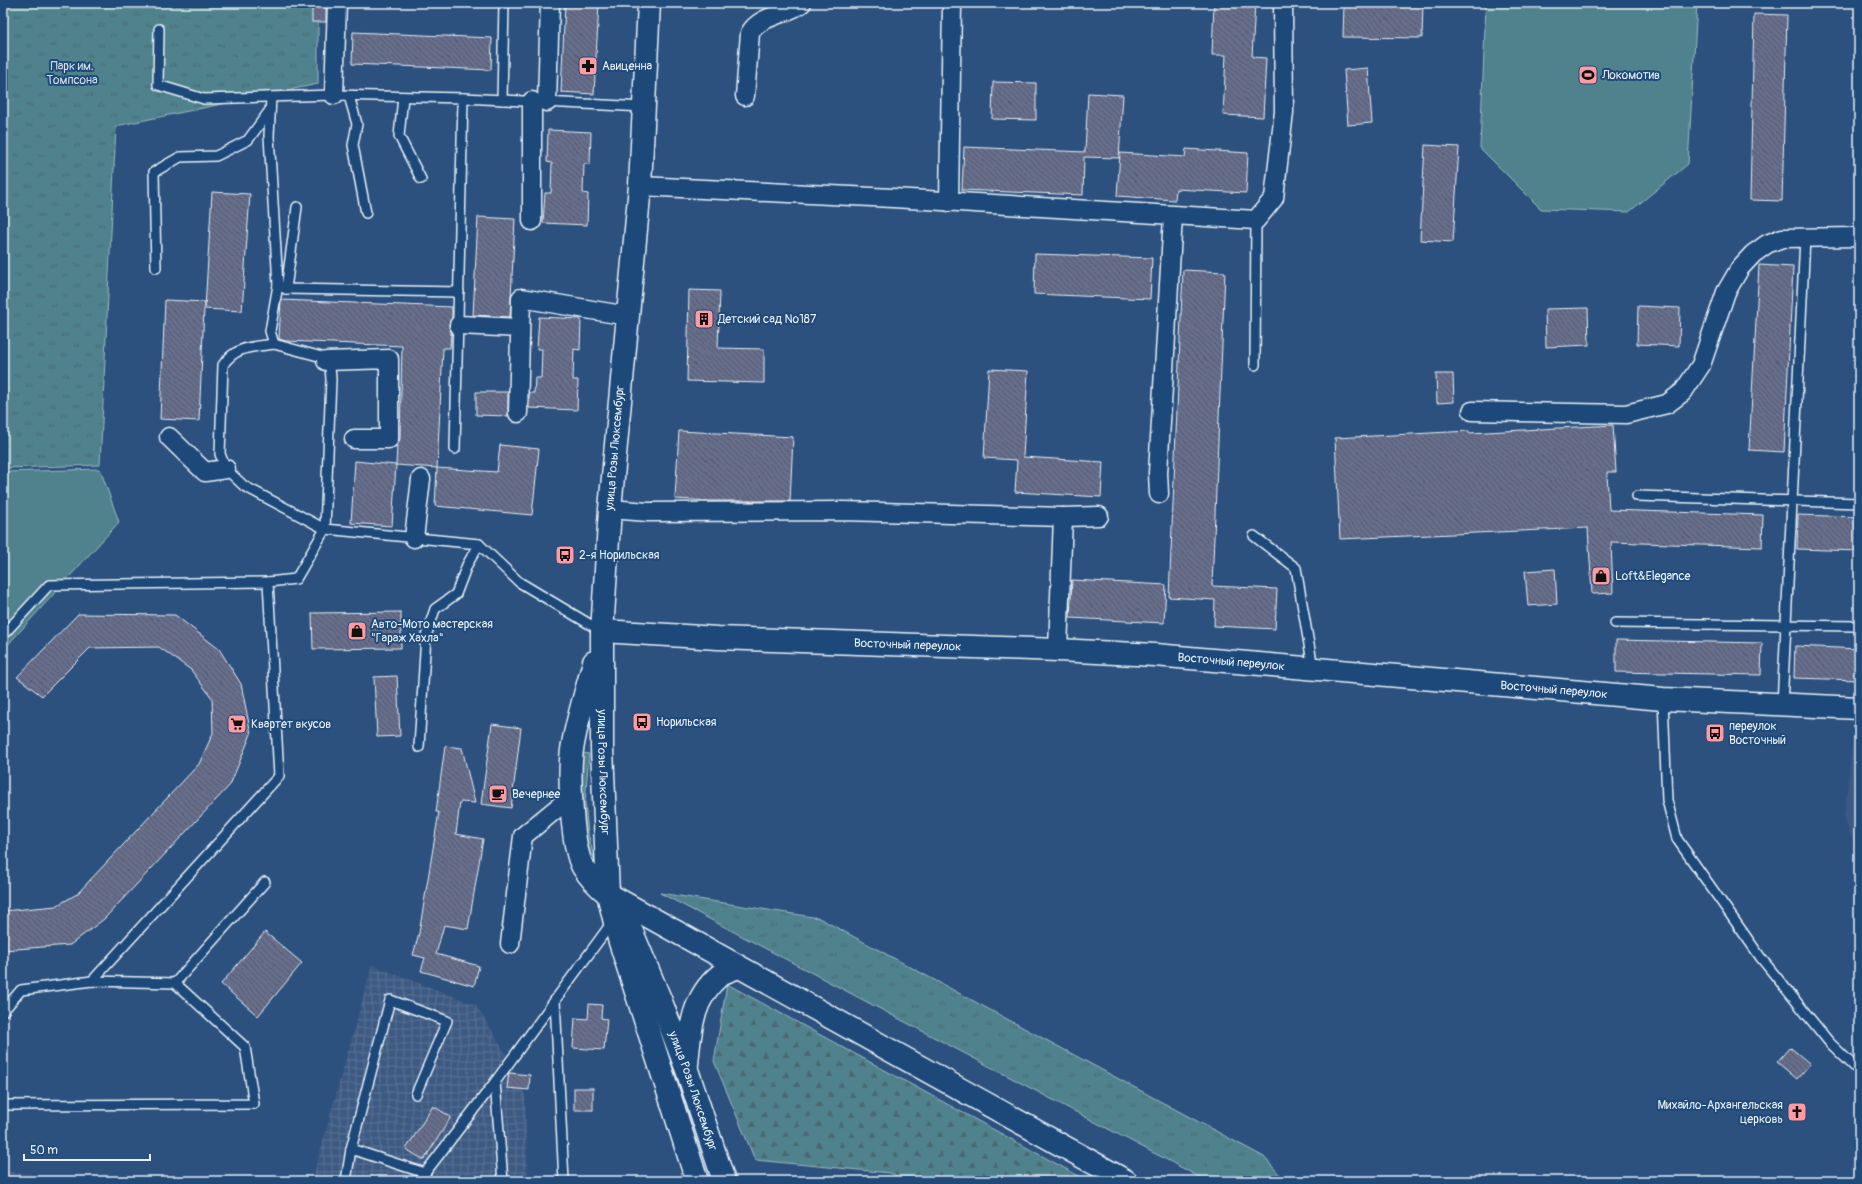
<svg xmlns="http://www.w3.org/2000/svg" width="1862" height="1184" font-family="Pangolin,sans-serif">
	<defs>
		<pattern id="industrial-grid" width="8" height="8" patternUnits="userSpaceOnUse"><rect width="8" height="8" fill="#3e5a82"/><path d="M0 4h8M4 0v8" fill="none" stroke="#5a7294"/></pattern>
		<pattern id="forest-firs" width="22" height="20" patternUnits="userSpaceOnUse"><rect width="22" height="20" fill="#50828d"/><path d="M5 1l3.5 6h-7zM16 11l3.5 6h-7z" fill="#4c686f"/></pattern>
		<pattern id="park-tufts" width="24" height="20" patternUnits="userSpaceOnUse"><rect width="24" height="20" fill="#50828d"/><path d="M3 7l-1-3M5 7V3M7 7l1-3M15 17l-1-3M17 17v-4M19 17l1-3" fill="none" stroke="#4c686f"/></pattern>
		<pattern id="building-back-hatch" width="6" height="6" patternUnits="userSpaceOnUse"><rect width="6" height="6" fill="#666e8c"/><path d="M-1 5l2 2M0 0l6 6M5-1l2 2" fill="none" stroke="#545968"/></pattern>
	</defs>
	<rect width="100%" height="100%" fill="#2d517e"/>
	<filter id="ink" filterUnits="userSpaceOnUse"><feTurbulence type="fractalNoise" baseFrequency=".025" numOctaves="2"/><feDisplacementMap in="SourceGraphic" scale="8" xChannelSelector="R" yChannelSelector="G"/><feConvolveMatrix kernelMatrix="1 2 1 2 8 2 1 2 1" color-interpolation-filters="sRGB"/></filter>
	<g filter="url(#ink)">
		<!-- built -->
		<path fill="#3e5a82" d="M1854 726 1859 727V854L1844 819Z"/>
		<!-- industrial -->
		<g fill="url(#industrial-grid)">
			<path d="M372 965 476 1005 506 1054 525 1095 528 1181H312Z"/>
			<path d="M3 1171 83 1181H3Z"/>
		</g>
		<!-- grass -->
		<g fill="#50828d" stroke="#9cbac2">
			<path d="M1486 3H1697L1688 164 1629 212 1541 209 1480 148Z"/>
			<path d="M100 469 119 522 3 650V472Z"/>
			<path d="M581 753 589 754 585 802 588 833 597 871 588 857 580 825Z"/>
		</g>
		<!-- forest -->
		<path fill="url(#forest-firs)" stroke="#9cbac2" d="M727 984 1088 1181H908L890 1173 755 1160 714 1061Z"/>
		<!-- park -->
		<g fill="url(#park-tufts)" stroke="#9cbac2">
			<path d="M3 3H318V84L116 126 100 465 3 468Z"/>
			<path d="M660 893 819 918 1264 1157 1285 1181H1207Z"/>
		</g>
		<!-- building -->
		<g fill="url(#building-back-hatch)" stroke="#e8f1f8">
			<rect x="312" y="3" width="14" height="19"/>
			<path d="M565 3H599L594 94 561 92Z"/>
			<path d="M1214 3H1255L1252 57 1266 58 1263 117 1223 115 1226 55H1212Z"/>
			<path d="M1344 3H1423L1422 38 1343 37Z"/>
			<path d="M1754 14 1787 15 1782 201 1750 200Z"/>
			<path d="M353 32 492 38 491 70 352 64Z"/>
			<path d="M1368 68 1372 123 1348 125 1344 70Z"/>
			<path d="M993 82 1036 83V120L992 119Z"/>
			<path d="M1088 93 1123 95 1119 158 1084 157 1083 195 962 190 964 147 1085 152Z"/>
			<path d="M548 130 591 132 590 164H584L583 193 588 194 587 225 543 223 545 193H551L552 163 547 162Z"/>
			<path d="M1425 145 1459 147 1453 242 1420 240Z"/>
			<path d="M1186 149 1248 153 1246 193 1176 189 1175 200 1117 196 1120 153 1185 157Z"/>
			<path d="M212 192 250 194 242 311 204 309 199 421 160 419 165 300 205 302V308Z"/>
			<path d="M478 217 515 219 510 317 473 315Z"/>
			<path d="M1035 254 1152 258 1150 299 1034 294Z"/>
			<path d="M1759 265 1793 267 1784 452 1749 450Z"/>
			<path d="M1183 270 1225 272 1212 586 1277 589 1275 629 1214 626 1215 600 1169 597Z"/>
			<path d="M689 290 720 291 718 348 764 349V383L687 381Z"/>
			<path d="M281 300 452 307V318L449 325 451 331 450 348H443L437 468 396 465 397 445 400 439 402 346 286 341 279 339Z"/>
			<path d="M1638 306 1680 308 1679 346 1637 344Z"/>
			<path d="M1588 308 1589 345 1546 347 1545 309Z"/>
			<path d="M539 317 581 319 580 350 574 349 573 380H578L577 410 529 408V393H534L535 378H541L542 349H537Z"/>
			<path d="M989 369 1028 371 1023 457 1103 462 1101 497 1015 492 1017 460 984 458Z"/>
			<path d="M1436 374H1453L1454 402 1437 403Z"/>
			<path d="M476 392H508V416L476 415Z"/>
			<path d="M1613 425 1616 472H1607L1609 510 1763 515 1762 547 1611 542 1613 593 1592 594 1588 528 1340 539 1335 438 1469 431V433Z"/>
			<path d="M679 431 793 437 790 501H711L675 499Z"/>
			<path d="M500 445 539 449 532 515 435 506 437 468 497 472Z"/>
			<path d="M355 461 396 465 392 526 351 523Z"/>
			<path d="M1798 515 1859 517V551L1797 549Z"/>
			<path d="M1555 569 1557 604 1528 606 1525 571Z"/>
			<path d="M1072 580 1166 585 1164 623 1070 618Z"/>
			<path d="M401 612V648L313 649 312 613Z"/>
			<path d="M78 614 175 615 219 649 241 684 251 734 230 785 104 919 70 945 3 950V911L56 906 77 894 199 764 213 733 212 698 191 670 159 647 90 648 42 696 17 677Z"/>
			<path d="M1616 640 1762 643 1761 675 1616 672Z"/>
			<path d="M1795 646 1859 649V680L1794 678Z"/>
			<path d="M397 676 400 736 377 737 374 677Z"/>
			<path d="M492 724 521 728 511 808 481 804Z"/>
			<path d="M445 746 462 748 475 803 460 802 456 834 483 839 468 929 444 925 436 954 479 966 474 986 421 971 425 958 413 955 419 933 439 812H436Z"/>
			<path d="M265 932 302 963 258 1016 221 984Z"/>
			<path d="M589 1004 602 1005 601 1018 607 1019 604 1050 573 1048 575 1018 588 1019Z"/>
			<path d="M1790 1047 1810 1064 1797 1079 1777 1062Z"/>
			<path d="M509 1073 530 1075 529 1090 507 1088Z"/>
			<rect x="574" y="1088" width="19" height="22"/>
			<path d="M433 1106 451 1117 424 1160 406 1149Z"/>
		</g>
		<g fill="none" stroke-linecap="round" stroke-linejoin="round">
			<!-- lane casing -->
			<g stroke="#e8f1f8" stroke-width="12">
				<g id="lane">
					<path d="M159 29 158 85 204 99 334 95 463 98 644 107"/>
					<path d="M349 96 357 124 353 145 366 213"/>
					<path d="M271 97 269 136 278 285 286 289 459 292"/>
					<path d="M403 97 399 136 421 179"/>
					<path d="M502 100 504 3"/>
					<path d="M156 268 154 172 180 157 216 156 248 140 270 110"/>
					<path d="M278 285 270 331 274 344 322 357 330 367 331 379 325 529 479 544 519 582 601 631"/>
					<path d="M286 289 297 207"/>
					<path d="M1255 365 1256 220"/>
					<path d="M455 449 463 98"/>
					<path d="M1637 496 1859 503"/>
					<path d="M1254 536 1296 568 1313 668"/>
					<path d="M1615 623 1859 626"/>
					<path d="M3 635 49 585 268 582"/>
					<path d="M1663 699 1667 800 1677 839 1761 958 1829 1042 1859 1071"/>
					<path d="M1782 705 1805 238"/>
					<path d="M419 747 426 636 435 609 456 594 467 565 479 544"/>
					<path d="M92 981 279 776 268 582 296 579 325 529 244 486 226 469 220 454 223 365C235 346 254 347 274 344"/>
					<path d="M175 983 265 882"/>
					<path d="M555 1000 564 1181"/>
					<path d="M3 1011 21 990 92 981 175 983 245 1047 254 1104 3 1105"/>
					<path d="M495 1082 503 1181"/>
					<path d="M416 1094 447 1021 390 1000 351 1149 425 1173"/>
					<path d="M346 1181 351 1149"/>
					<path d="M420 1181 425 1173 495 1082 613 921"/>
				</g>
			</g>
			<!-- street casing -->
			<g stroke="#e8f1f8" stroke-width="21">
				<g id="street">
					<path d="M334 95 337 3"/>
					<path d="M745 96 750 33C760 15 787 15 802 3"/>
					<path d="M532 101V221"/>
					<path d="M547 102 550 3"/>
					<path d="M640 186 893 198 1256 220 1274 198 1284 112 1283 3"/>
					<path d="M949 202 952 3"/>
					<path d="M459 325 519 328"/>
					<path d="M326 361 389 359V439H354"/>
					<path d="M1472 411 1626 414 1667 404 1683 392 1701 365 1726 292 1740 268 1753 254 1767 244 1782 238 1859 237"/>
					<path d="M518 413 521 298 628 316"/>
					<path d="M169 437 205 472 226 469"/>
					<path d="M1159 494 1158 473 1173 216"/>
					<path d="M610 509 648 512 843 511 1063 517 1099 516"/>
					<path d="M414 538 421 479"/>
					<path d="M1058 650 1063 517"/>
					<path d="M510 944 523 836 572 796"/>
				</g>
			</g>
			<!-- secondary casing -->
			<g stroke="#e8f1f8" stroke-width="25">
				<g id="secondary">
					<path id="s1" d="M649 3 640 186 610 509 602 631V748L608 894 619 939 697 1181"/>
					<path id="s2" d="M602 631 718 638 1058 650 1155 655 1663 699 1859 708"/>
					<path d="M594 662C587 689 578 716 573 744 568 768 571 847 583 867 590 878 598 886 608 894L1126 1181"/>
					<path id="s3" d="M624 913 660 999 687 1070 724 1181"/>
					<path d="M687 1064C690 1030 692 998 720 975 725 971 732 970 738 967"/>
				</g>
			</g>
			<!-- lane -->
			<use href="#lane" stroke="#1f4a7a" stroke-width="9"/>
			<!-- street -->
			<use href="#street" stroke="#1f4a7a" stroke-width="18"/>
			<!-- secondary -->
			<use href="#secondary" stroke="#1f4a7a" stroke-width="22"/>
		</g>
	</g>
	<!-- icons -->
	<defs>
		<g id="pharmacy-square" transform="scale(1)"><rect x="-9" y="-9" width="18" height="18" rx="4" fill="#ff9aa2" stroke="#1f4a7a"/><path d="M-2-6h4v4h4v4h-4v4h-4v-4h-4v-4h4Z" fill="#111"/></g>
		<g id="stadium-square" transform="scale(1)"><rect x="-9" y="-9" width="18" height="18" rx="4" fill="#ff9aa2" stroke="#1f4a7a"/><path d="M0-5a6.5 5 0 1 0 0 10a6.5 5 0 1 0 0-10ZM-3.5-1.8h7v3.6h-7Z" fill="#111"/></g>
		<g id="building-square" transform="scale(1)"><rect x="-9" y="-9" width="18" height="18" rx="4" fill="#ff9aa2" stroke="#1f4a7a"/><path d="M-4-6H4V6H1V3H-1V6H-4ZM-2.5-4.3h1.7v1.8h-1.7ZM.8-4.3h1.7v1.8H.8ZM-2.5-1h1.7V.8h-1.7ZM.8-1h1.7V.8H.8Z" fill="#111"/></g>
		<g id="bus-square" transform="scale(1)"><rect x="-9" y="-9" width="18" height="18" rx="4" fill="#ff9aa2" stroke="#1f4a7a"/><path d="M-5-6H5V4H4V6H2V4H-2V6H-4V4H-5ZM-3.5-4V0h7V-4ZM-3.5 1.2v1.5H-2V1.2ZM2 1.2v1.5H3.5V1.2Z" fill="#111"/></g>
		<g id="shop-square" transform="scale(1)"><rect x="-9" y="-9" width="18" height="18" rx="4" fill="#ff9aa2" stroke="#1f4a7a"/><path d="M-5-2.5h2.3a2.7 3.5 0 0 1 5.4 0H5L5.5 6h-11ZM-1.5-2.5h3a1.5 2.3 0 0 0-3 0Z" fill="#111"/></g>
		<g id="supermarket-square" transform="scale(1)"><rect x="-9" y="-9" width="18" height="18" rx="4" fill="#ff9aa2" stroke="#1f4a7a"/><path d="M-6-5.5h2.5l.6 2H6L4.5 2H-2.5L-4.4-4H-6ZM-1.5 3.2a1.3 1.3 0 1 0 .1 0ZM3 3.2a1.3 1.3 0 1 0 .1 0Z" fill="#111"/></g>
		<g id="cafe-square" transform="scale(1)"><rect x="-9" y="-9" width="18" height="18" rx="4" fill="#ff9aa2" stroke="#1f4a7a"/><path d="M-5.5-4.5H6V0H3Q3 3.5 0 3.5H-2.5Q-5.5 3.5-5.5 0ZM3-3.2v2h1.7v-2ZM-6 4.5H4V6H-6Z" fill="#111"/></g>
		<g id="church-square" transform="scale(1)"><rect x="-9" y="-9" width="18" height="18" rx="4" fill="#ff9aa2" stroke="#1f4a7a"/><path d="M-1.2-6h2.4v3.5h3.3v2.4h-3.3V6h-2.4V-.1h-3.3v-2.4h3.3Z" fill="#111"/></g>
	</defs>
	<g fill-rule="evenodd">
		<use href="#pharmacy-square" x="588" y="66"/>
		<use href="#stadium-square" x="1588" y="75"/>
		<use href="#building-square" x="704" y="319"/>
		<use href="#bus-square" x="565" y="555"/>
		<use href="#shop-square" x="1601" y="576"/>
		<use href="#shop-square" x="357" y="631"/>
		<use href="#bus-square" x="642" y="722"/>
		<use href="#supermarket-square" x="237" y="724"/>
		<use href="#bus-square" x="1715" y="733"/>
		<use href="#cafe-square" x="498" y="794"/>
		<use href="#church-square" x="1797" y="1112"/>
	</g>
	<g text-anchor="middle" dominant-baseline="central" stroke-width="4" stroke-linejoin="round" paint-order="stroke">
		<!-- park labels -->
		<g font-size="12" fill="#d1e0e8" stroke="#1f4a7a">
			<text x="72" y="66">Парк им.<tspan x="72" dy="14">Томпсона</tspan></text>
		</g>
		<!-- poi labels -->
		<g font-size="12" fill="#e8f1f8" stroke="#1f4a7a" text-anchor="start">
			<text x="602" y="66">Авиценна</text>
			<text x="1602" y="75">Локомотив</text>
			<text x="718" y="319">Детский сад №187</text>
			<text x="579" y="555">2-я Норильская</text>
			<text x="1615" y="576">Loft&amp;Elegance</text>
			<text x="371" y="624">Авто-Мото мастерская<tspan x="371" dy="14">"Гараж Хахла"</tspan></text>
			<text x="656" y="722">Норильская</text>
			<text x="251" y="724">Квартет вкусов</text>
			<text x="1729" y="726">переулок<tspan x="1729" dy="14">Восточный</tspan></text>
			<text x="512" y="794">Вечернее</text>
			<text x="1783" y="1105" text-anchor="end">Михайло-Архангельская<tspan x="1783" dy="14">церковь</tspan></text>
		</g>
		<!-- street labels -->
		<g font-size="12" fill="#e8f1f8" stroke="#1f4a7a">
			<text transform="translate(615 448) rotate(-85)">улица Розы Люксембург</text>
			<text stroke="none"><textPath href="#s2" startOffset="306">Восточный переулок</textPath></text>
			<text stroke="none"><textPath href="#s2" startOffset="630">Восточный переулок</textPath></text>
			<text stroke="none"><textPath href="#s2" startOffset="954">Восточный переулок</textPath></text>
			<text stroke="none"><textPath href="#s1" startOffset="771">улица Розы Люксембург</textPath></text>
			<text stroke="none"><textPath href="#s3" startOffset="191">улица Розы Люксембург</textPath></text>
		</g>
	</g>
	<!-- margin -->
	<rect width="1862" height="1184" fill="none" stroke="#1f4a7a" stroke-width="16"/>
	<rect x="8" y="8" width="1846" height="1168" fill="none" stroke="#e8f1f8" stroke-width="1.5" filter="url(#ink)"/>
	<!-- scale -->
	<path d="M24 1154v6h126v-6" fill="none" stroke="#e8f1f8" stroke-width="2"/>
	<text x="30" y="1154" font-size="12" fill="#e8f1f8" stroke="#1f4a7a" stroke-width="3" paint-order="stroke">50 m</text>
</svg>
